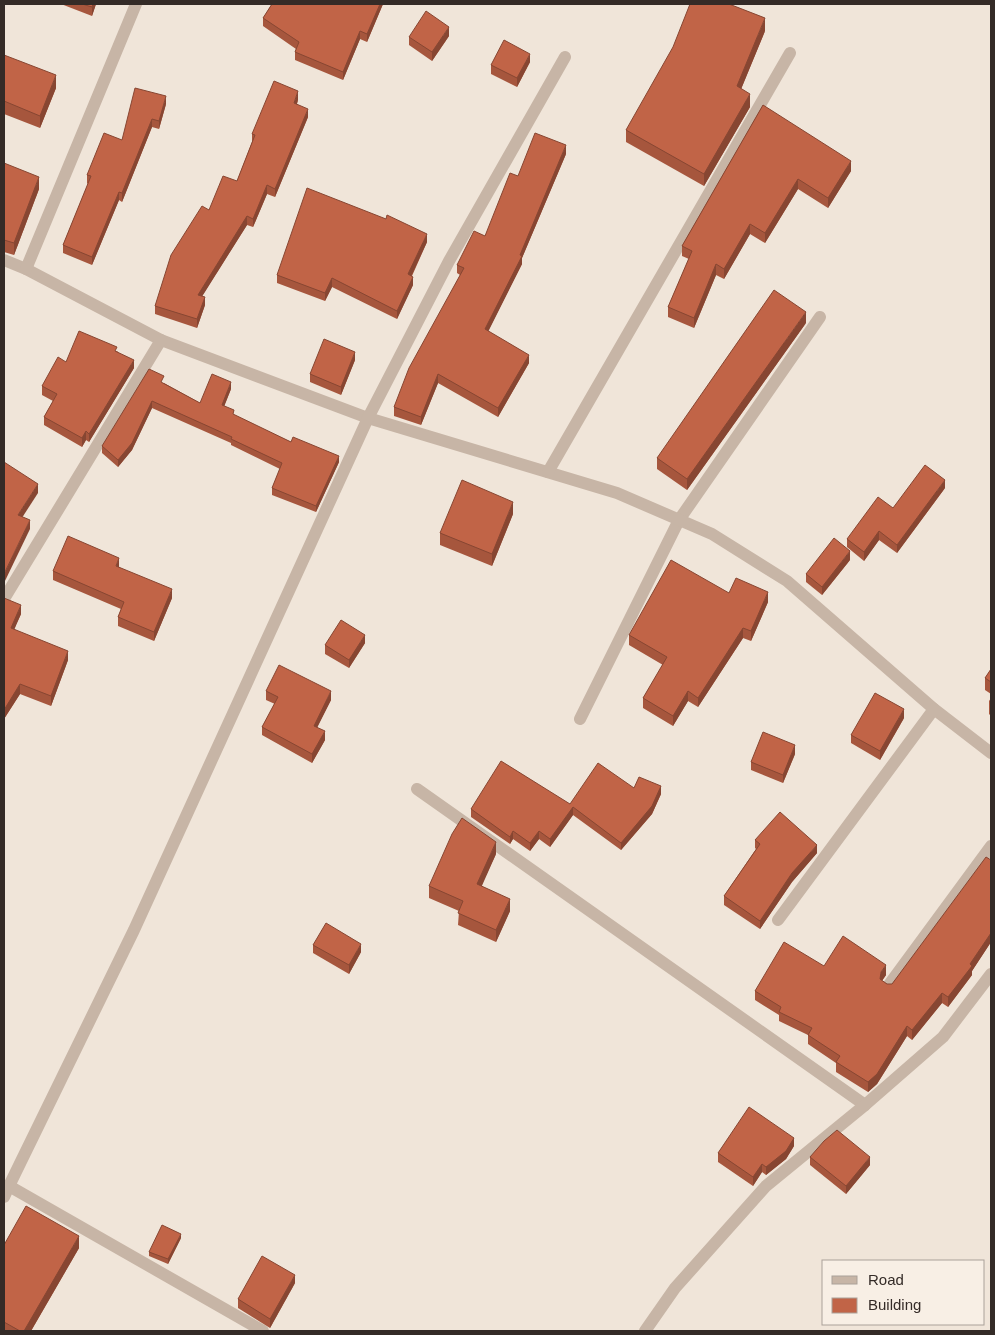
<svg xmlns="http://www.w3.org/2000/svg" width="995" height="1335" font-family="Arial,sans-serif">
	<rect width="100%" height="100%" fill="#f0e5d9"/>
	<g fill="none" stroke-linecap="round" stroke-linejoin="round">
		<!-- service -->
		<g stroke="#c7b5a6" stroke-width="12">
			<path d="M580 719 679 520 820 317"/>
			<path d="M888 986 991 846"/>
		</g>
		<!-- minor -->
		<g stroke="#c7b5a6" stroke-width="12">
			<path d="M4 260 26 269 161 340 368 418 617 493 712 534 787 581 934 709 991 753"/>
			<path d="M26 269 136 4"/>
			<path d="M548 472 790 53"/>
			<path d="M4 599 161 340"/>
			<path d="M417 789 865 1105"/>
			<path d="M778 920 934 709"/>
			<path d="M4 1197 9 1186"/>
			<path d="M263 1331 9 1186 134 930 368 418 449 261 565 57"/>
			<path d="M645 1331 675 1288 766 1186 865 1105 943 1037 991 974"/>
		</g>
	</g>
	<!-- wall -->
	<g fill="#a6563d">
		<path d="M61 4H96L92 16Z"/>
		<path d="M272 4H383L367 42 360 39 343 80 295 60V52L296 49 263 26V18Z"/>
		<path d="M765 31 741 89 750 107 704 186 626 142V130Z"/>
		<path d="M449 36 432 61 409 45V37Z"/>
		<path d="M4 55 56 88 40 128 4 114Z"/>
		<path d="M530 62 517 87 491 74V65Z"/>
		<path d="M298 100 297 104 308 117 275 197 267 194 253 227 247 225 202 296 205 305 197 328 155 314V306L209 210 237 181 252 142V134Z"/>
		<path d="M166 104 159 129 152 127 122 202 119 200 92 265 63 253V245L88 184 87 183V175Z"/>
		<path d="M763 105 851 171 828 208 798 189 765 243 750 234 724 279 716 275 694 328 668 317V307L689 259 682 256V246Z"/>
		<path d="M566 154 522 258V264L488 331 529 363 498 417 438 383 421 425 394 416V407L460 275 457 273V265L485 236 518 176Z"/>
		<path d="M4 163 39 189 14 255 4 252Z"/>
		<path d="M427 242 412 276 413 285 397 319 332 287 325 301 277 283V275Z"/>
		<path d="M806 323 687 490 657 469V458Z"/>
		<path d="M117 351 134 368 89 442 86 440 82 447 44 425V417L53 401 42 395V386L66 362Z"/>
		<path d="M355 360 341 395 310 382V374Z"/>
		<path d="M164 383 200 403 231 389 224 406 234 415 291 442 339 462 316 512 272 495V488L280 469 231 445V443L152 408 132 450 118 467 102 453V446Z"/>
		<path d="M945 488 897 553 879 540 864 561 847 547V539L893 508Z"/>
		<path d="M513 514 492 566 440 545V533Z"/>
		<path d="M850 560 822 595 806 582V574Z"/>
		<path d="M119 567 172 598 154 641 118 626V617L121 609 53 580V571Z"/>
		<path d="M729 593 768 602 751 641 743 638 698 707 688 701 673 726 643 708V698L663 665 629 645V635Z"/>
		<path d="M4 598 21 614 14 629 68 660 51 706 20 694 4 719Z"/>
		<path d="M365 643 349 668 325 654V645Z"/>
		<path d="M991 669V694L985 690V678Z"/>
		<path d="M266 691 331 700 317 727 325 740 312 763 262 735V727L275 704 266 700Z"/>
		<path d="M991 698V716L989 714V701Z"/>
		<path d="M904 718 880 760 851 743V735Z"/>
		<path d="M795 754 783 783 751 770V762Z"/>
		<path d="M634 788 661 794 652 814 621 850 573 815 550 847 539 839 530 851 513 839 510 844 471 817V809L570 804Z"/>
		<path d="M755 840 817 853 792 882 760 929 724 905V896L756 849 755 848Z"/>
		<path d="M496 854 481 886 510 911 496 942 458 925 459 911 429 898V886Z"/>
		<path d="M991 860V942L972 971V975L948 1007 942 1003 912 1040 907 1036 877 1084 868 1092 836 1072V1063L808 1044V1035L779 1021V1015L755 1000V991L824 966 886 975 882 981 887 984H892Z"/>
		<path d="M313 945 361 952 349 974 313 953Z"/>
		<path d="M794 1146 786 1159 766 1175 762 1172 753 1186 718 1162V1153Z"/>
		<path d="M810 1157 870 1165 846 1194 810 1165Z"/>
		<path d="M181 1238 168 1264 149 1256V1252Z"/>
		<path d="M4 1245 79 1248 31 1331H4Z"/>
		<path d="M295 1283 270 1328 238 1308V1299Z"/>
	</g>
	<!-- shaded-wall -->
	<g fill="#874632">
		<path d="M93 4H96L92 16V7Z"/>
		<path d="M380 4H383L367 42V34Z"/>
		<path d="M765 18V31L737 99V86Z"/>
		<path d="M449 27V36L432 61V52Z"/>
		<path d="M360 31V39L343 80V72Z"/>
		<path d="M530 54V62L517 87V78Z"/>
		<path d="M56 75V88L40 128V116Z"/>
		<path d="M298 91V100L294 112V103Z"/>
		<path d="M750 94V107L704 186V174Z"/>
		<path d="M166 96V104L159 129V121Z"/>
		<path d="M308 109V117L275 197V189Z"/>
		<path d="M152 119V127L122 202V193Z"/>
		<path d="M566 145V154L522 258V264L485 338V329L520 255Z"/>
		<path d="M851 161V171L828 208V198Z"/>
		<path d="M39 177V189L14 255V243Z"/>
		<path d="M798 179V189L765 243V233Z"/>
		<path d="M267 185V194L253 227V219Z"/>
		<path d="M119 192V200L92 265V257Z"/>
		<path d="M247 216V225L198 303V295Z"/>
		<path d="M750 224V234L724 279V269Z"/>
		<path d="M427 234V242L408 283V274Z"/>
		<path d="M716 264V275L694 328V318Z"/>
		<path d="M413 277V285L397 319V311Z"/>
		<path d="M332 278V287L325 301V293Z"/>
		<path d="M205 297V305L197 328V319Z"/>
		<path d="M806 312V323L687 490V479Z"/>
		<path d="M355 352V360L341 395V387Z"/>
		<path d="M529 355V363L498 417V408Z"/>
		<path d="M134 360V368L89 442V434Z"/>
		<path d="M438 374V383L421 425V417Z"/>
		<path d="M231 382V389L222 412V405Z"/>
		<path d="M152 401V408L132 450 118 467V460Z"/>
		<path d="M86 431V440L82 447V438Z"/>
		<path d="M339 456V462L316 512V506Z"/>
		<path d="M945 480V488L897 553V545Z"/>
		<path d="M38 484V493L18 524V515Z"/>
		<path d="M513 502V514L492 566V554Z"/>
		<path d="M30 520V529L4 583V574Z"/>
		<path d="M879 531V540L864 561V552Z"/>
		<path d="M850 551V560L822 595V587Z"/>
		<path d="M119 558V567L116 574V566Z"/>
		<path d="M172 589V598L154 641V632Z"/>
		<path d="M768 592V602L751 641V631Z"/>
		<path d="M21 605V614L11 637V628Z"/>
		<path d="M743 628V638L698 707V698Z"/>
		<path d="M365 635V643L349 668V660Z"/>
		<path d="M68 651V660L51 706V696Z"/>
		<path d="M20 684V694L4 719V710Z"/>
		<path d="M331 691V700L314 734V726Z"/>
		<path d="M688 691V701L673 726V716Z"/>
		<path d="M904 709V718L880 760V751Z"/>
		<path d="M325 731V740L312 763V754Z"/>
		<path d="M795 745V754L783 783V775Z"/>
		<path d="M661 786V794L652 814 621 850V843Z"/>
		<path d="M573 807V815L550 847V839Z"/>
		<path d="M513 831V839L510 844V837Z"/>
		<path d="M539 831V839L530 851V843Z"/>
		<path d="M496 842V854L477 897V884Z"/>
		<path d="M817 845V853L792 882 760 929V921L792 873Z"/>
		<path d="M510 899V911L496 942V930Z"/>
		<path d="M991 933V942L972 971V975L948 1007V997Z"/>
		<path d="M361 944V952L349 974V965Z"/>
		<path d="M886 965V975L881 982 880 979 881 972Z"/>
		<path d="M942 993V1003L912 1040V1030Z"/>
		<path d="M907 1026V1036L877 1084 868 1092V1082Z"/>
		<path d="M794 1138V1146L786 1159 766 1175V1167Z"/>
		<path d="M870 1157V1165L846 1194V1186Z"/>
		<path d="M762 1164V1172L753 1186V1177Z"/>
		<path d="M181 1234V1238L168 1264V1259Z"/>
		<path d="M79 1236V1248L31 1331H24Z"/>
		<path d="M295 1275V1283L270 1328V1319Z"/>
	</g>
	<!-- building -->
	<g fill="#c16447" stroke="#874632">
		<path d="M82 4H93L92 7Z"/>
		<path d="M272 4H380L367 34 360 31 343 72 295 52 299 42 263 18Z"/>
		<path d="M690 4H729L765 18 737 86 750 94 704 174 626 130 673 47Z"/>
		<path d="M426 11 449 27 432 52 409 37Z"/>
		<path d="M504 40 530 54 517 78 491 65Z"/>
		<path d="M4 55 56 75 40 116 4 101Z"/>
		<path d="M274 81 298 91 294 103 308 109 275 189 267 185 253 219 247 216 198 295 205 297 197 319 155 306 171 255 202 206 209 210 223 176 237 181 255 135 252 134Z"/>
		<path d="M135 88 166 96 159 121 152 119 122 193 119 192 92 257 63 245 91 176 87 175 104 133 122 140Z"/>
		<path d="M763 105 851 161 828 198 798 179 765 233 750 224 724 269 716 264 694 318 668 307 692 251 682 246Z"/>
		<path d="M535 133 566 145 520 255 522 256 485 329 529 355 498 408 438 374 421 417 394 407 409 368 464 268 457 265 474 231 485 236 510 173 518 176Z"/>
		<path d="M4 163 39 177 14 243 4 240Z"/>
		<path d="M307 188 386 219 387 215 427 234 408 274 413 277 397 311 332 278 325 293 277 275Z"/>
		<path d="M774 290 806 312 687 479 657 458Z"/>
		<path d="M79 331 117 347 115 351 134 360 89 434 86 431 82 438 44 417 57 394 42 386 58 357 66 362Z"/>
		<path d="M324 339 355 352 341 387 310 374Z"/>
		<path d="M149 369 164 376 161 382 200 403 212 374 231 382 222 405 234 410 233 414 291 442 293 437 339 456 316 506 272 488 282 463 231 439 232 437 152 401 132 443 118 460 102 446Z"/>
		<path d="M4 462 38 484 18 515 30 520 4 574Z"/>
		<path d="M925 465 945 480 897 545 879 531 864 552 847 539 878 497 893 508Z"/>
		<path d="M462 480 513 502 492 554 440 533Z"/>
		<path d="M68 536 119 558 116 566 172 589 154 632 118 617 124 602 53 571Z"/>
		<path d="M834 538 850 551 822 587 806 574Z"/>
		<path d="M671 560 729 593 736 578 768 592 751 631 743 628 698 698 688 691 673 716 643 698 667 657 629 635Z"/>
		<path d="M4 598 21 605 11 628 68 651 51 696 20 684 4 710Z"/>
		<path d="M341 620 365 635 349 660 325 645Z"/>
		<path d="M279 665 331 691 314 726 325 731 312 754 262 727 278 697 266 691Z"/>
		<path d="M991 669V682L985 678Z"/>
		<path d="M875 693 904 709 880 751 851 735Z"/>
		<path d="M763 732 795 745 783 775 751 762Z"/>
		<path d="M501 761 570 804 598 763 634 788 639 777 661 786 652 806 621 843 573 807 550 839 539 831 530 843 513 831 510 837 471 809Z"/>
		<path d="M780 812 817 845 792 873 760 921 724 896 760 844 755 840Z"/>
		<path d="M462 818 496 842 477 884 510 899 496 930 458 913 463 901 429 886 452 834Z"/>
		<path d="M986 857 991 860V933L970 964 972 966 948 997 942 993 912 1030 907 1026 877 1074 868 1082 836 1062 840 1056 808 1035 812 1028 779 1012 781 1007 755 991 784 942 824 966 843 936 886 965 881 972 880 979 887 984H892Z"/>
		<path d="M326 923 361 944 349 965 313 945Z"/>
		<path d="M749 1107 794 1138 786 1151 766 1167 762 1164 753 1177 718 1153Z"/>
		<path d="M837 1130 870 1157 846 1186 810 1157 824 1141Z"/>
		<path d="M26 1206 79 1236 24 1331H20L4 1322V1245Z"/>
		<path d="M162 1225 181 1234 168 1259 149 1252Z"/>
		<path d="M262 1256 295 1275 270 1319 238 1299Z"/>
	</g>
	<!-- border -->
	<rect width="995" height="1335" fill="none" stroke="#342b27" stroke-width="10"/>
	<!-- legend -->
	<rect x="822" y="1260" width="162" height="65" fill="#f8efe5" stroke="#aaa199"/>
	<rect x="832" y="1276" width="25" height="8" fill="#c7b5a6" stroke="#aaa199"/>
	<text x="868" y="1285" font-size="15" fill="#342b27">Road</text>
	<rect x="832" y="1298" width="25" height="15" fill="#c16447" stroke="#aaa199"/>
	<text x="868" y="1310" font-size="15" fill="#342b27">Building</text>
</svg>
